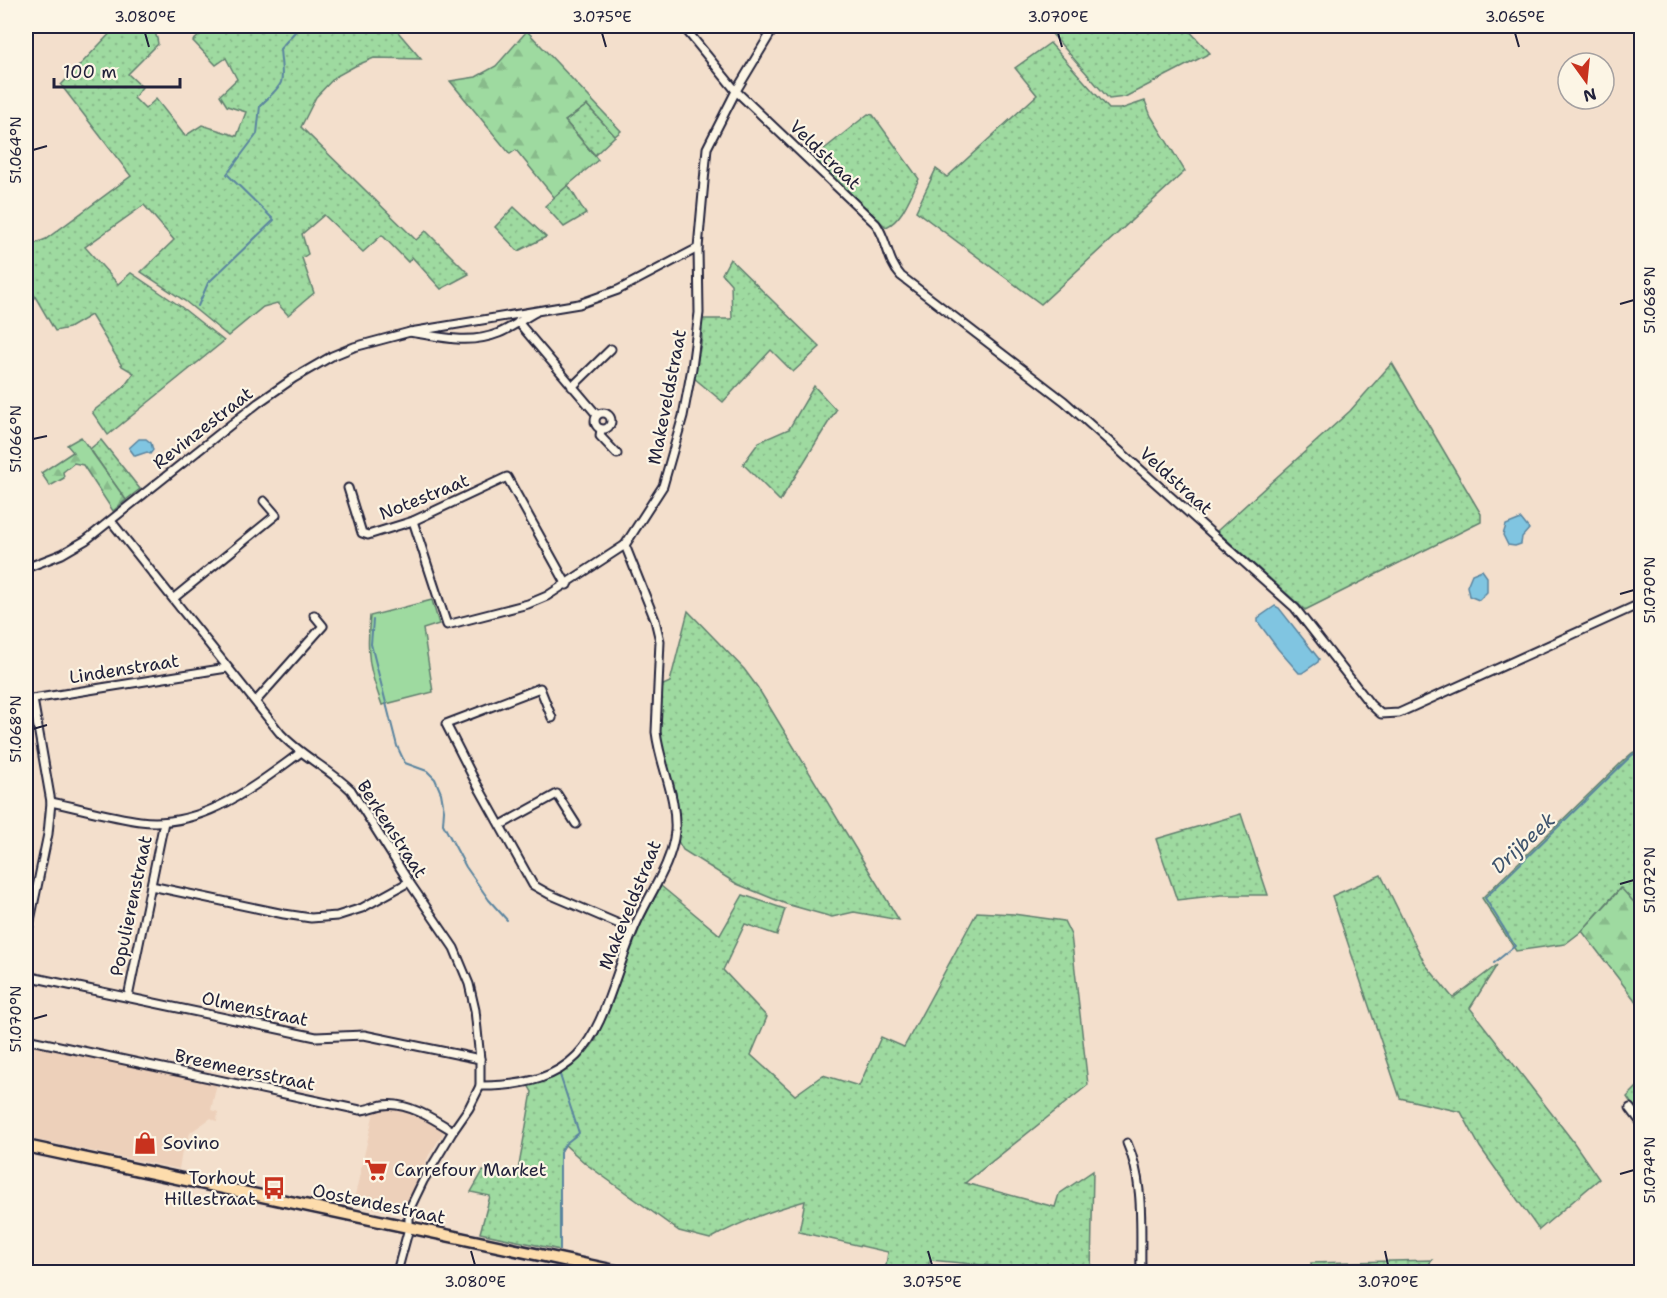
<svg xmlns="http://www.w3.org/2000/svg" width="1667" height="1298" font-family="'Shantell Sans',sans-serif">
	<defs>
		<pattern id="grass-dots" width="8" height="8" patternUnits="userSpaceOnUse" patternTransform="scale(1.5)"><rect width="8" height="8" fill="#9edaa0"/><path d="M2 2h.1M6 6h.1" fill="none" stroke="#88bb8b" stroke-width="1.8" stroke-linecap="round"/></pattern>
		<pattern id="forest-firs" width="22" height="20" patternUnits="userSpaceOnUse" patternTransform="scale(1.5)"><rect width="22" height="20" fill="#9edaa0"/><path d="M5 1l3.5 6h-7zM16 11l3.5 6h-7z" fill="#88bb8b"/></pattern>
	</defs>
	<rect width="100%" height="100%" fill="#f3dfcc"/>
	<filter id="ink" filterUnits="userSpaceOnUse"><feTurbulence type="fractalNoise" baseFrequency=".0167" numOctaves="2"/><feDisplacementMap in="SourceGraphic" scale="12" xChannelSelector="R" yChannelSelector="G"/><feConvolveMatrix kernelMatrix="1 2 1 2 8 2 1 2 1" color-interpolation-filters="sRGB"/></filter>
	<g filter="url(#ink)">
		<!-- built -->
		<g fill="#edd0ba">
			<path d="M26 1041 217 1083 211 1110 218 1112 217 1121 211 1118 191 1132 183 1146 179 1169 26 1138Z"/>
			<path d="M383 1107 426 1117 441 1127 444 1132 429 1155 402 1214 353 1204 374 1112Z"/>
		</g>
		<!-- grass -->
		<g fill="url(#grass-dots)" stroke="#607e6e" stroke-width="1.5">
			<path d="M117 26H151C155 31 157 36 158 44L128 74 142 87 134 98 145 109 156 99 185 136 202 125 237 136 246 112 227 106 220 95 237 79 226 58 216 65 193 41 210 26H244L249 30 253 26H393L421 59 374 58 355 66 335 77 316 97 301 127 416 240 426 231 469 274 441 289 412 257 408 262 382 235 363 252 324 215 302 234 308 254 302 258 314 293 288 315 277 303 263 307 228 336 185 301 141 272 174 240 144 205 85 247 118 284 131 273 180 306 224 341 108 435 92 412 123 388 134 373 122 366 91 315 69 328 55 331 26 281V247L46 239 131 176 61 85Z"/>
			<path d="M1045 26H1185L1210 53 1125 97 1109 99Z"/>
			<path d="M1050 43 1109 109H1121L1145 101 1151 116 1185 171 1041 304 916 211 936 169 947 177 1037 95 1015 68Z"/>
			<path d="M587 105 615 136 595 155 565 121Z"/>
			<path d="M868 114 873 115 919 179C911 194 903 220 886 227L813 158Z"/>
			<path d="M568 185 586 214 564 227 545 206Z"/>
			<path d="M514 207 546 237 518 251 495 227Z"/>
			<path d="M730 259 820 347 793 372 771 350 723 402 694 378 702 339 701 319H732L731 284 722 274Z"/>
			<path d="M1392 363 1481 514V522L1305 610 1217 531 1350 411Z"/>
			<path d="M814 386 836 410 780 501 743 464 759 442 789 429Z"/>
			<path d="M101 440 140 489 126 500 90 449Z"/>
			<path d="M688 611 744 669 758 688 899 920 854 912 832 917 786 904 737 884 683 850 678 841 676 793 661 744 660 720 661 686 670 682Z"/>
			<path d="M1641 748V910L1620 888 1582 931 1565 944 1516 951 1482 898 1623 761 1632 753Z"/>
			<path d="M1241 814 1268 895H1221L1177 900 1156 839Z"/>
			<path d="M1381 875 1425 964 1453 998 1497 965 1470 1008 1572 1140 1599 1179 1539 1230 1480 1147 1461 1112 1400 1098 1332 896Z"/>
			<path d="M661 886 720 935 743 895 785 909 777 935 745 924 723 970 767 1017 751 1055 795 1095 823 1075 859 1086 881 1037 904 1047 977 912 1013 914 1064 921 1071 935 1088 1085 965 1183 1055 1207 1059 1194 1093 1171 1091 1272H1056L930 1260 927 1272H885L888 1252 799 1232 805 1201C772 1210 740 1222 710 1239L679 1231 586 1164 565 1145 560 1153V1250L480 1233 490 1196 471 1192 483 1171 517 1177 532 1092 528 1085C562 1075 574 1069 596 1040L642 922Z"/>
			<path d="M1641 1083V1118L1627 1097Z"/>
			<path d="M1432 1260 1424 1272H1312L1311 1263Z"/>
		</g>
		<!-- forest -->
		<g fill="url(#forest-firs)" stroke="#607e6e" stroke-width="1.5">
			<path d="M527 31 621 131 615 136 587 105 565 121 598 160 554 197 516 150 510 154 450 81 476 77 496 66Z"/>
			<path d="M81 437 126 500 113 511 83 465 74 463 63 472 64 478 50 486 41 473 73 452 67 445Z"/>
			<path d="M1621 888 1641 910V1008L1582 931Z"/>
		</g>
		<!-- green -->
		<path fill="#9edaa0" stroke="#607e6e" stroke-width="1.5" d="M432 600 439 624 423 629 433 692 382 705C369 669 366 655 370 616Z"/>
		<!-- water -->
		<g fill="#80c5e1" stroke="#5a849f" stroke-width="1.5">
			<path d="M139 439H146L151 443 153 450 150 454 147 452 135 456 129 448Z"/>
			<path d="M1521 519 1529 529 1522 537 1521 544 1515 546 1508 545 1503 535 1506 525Z"/>
			<path d="M1482 570 1487 577V592L1479 600 1469 596 1467 586 1472 574Z"/>
			<path d="M1275 606 1279 608 1319 659 1318 662 1302 673H1299L1278 649 1258 622V618Z"/>
		</g>
		<g fill="none" stroke-linecap="round" stroke-linejoin="round">
			<!-- stream -->
			<g stroke="#5a849f" stroke-width="2">
				<path d="M198 306 208 283 274 220 227 174 257 134 260 106C287 79 283 87 280 49L300 26"/>
				<path d="M373 620 371 644 375 660 397 746 405 763 427 771 435 779 441 793 444 810 443 824 466 867 489 900 507 920"/>
				<path d="M1494 963 1515 946 1485 898 1632 755 1642 751"/>
				<path d="M560 1075 579 1133 565 1144 560 1153V1250"/>
			</g>
			<!-- minor casing -->
			<g stroke="#22223b" stroke-width="11">
				<g id="minor">
					<path d="M683 26 736 91 876 224C888 241 887 261 901 276L1064 401 1295 608 1370 704 1381 714 1399 713 1642 603"/>
					<path d="M536 312C523 319 511 328 499 333 469 345 440 337 410 332L579 304 618 290 698 248"/>
					<path d="M518 322 597 415"/>
					<path d="M572 387 611 349"/>
					<circle cx="603" cy="421" r="8"/>
					<path d="M601 429 600 436 617 454"/>
					<path d="M348 488 362 533 368 535 413 521 507 477 567 585"/>
					<path d="M111 521 280 733C302 757 329 768 351 790L409 882 454 948 469 984 475 1010 480 1059V1086L469 1108 453 1131 423 1181 409 1210V1228L397 1272"/>
					<path d="M413 521 447 625 528 604 547 596 625 545"/>
					<path d="M26 568 62 554 86 540 258 403 294 378 332 356 354 347 410 332"/>
					<path d="M174 598 276 515 264 501"/>
					<path d="M26 700 227 668"/>
					<path d="M256 701 323 626 314 615"/>
					<path d="M552 718 540 688 446 724 474 779 533 885 549 894 633 930"/>
					<path d="M51 802C80 808 110 817 140 821 202 829 253 787 300 753"/>
					<path d="M501 825 557 794 576 824"/>
					<path d="M151 886 284 914 311 918 337 916 362 908 409 882"/>
					<path d="M26 940 48 834 51 802 33 699"/>
					<path d="M26 976 316 1037 364 1035 480 1059"/>
					<path d="M128 997 164 822"/>
					<path d="M26 1039 360 1110C368 1110 375 1106 383 1105 406 1101 434 1119 453 1131"/>
					<path d="M480 1086C599 1087 597 1020 633 931 646 898 672 866 675 831 677 796 660 766 656 732L660 641 655 620 625 545 663 486 683 416 692 368 699 313 698 248 707 148 736 91 775 26"/>
					<path d="M1630 1108 1642 1124"/>
					<path d="M1127 1143C1145 1183 1140 1230 1141 1272"/>
				</g>
			</g>
			<!-- primary casing -->
			<g stroke="#22223b" stroke-width="15">
				<path id="primary" d="M26 1146 620 1272"/>
			</g>
			<!-- minor -->
			<use href="#minor" stroke="#fcf5e5" stroke-width="7"/>
			<!-- primary -->
			<use href="#primary" stroke="#fddcac" stroke-width="10"/>
		</g>
	</g>
	<!-- ticks -->
	<path fill="none" stroke="#22223b" stroke-width="2" d="M145 33 149 47M602 33 606 47M1058 33 1062 47M1515 33 1519 47M33 150 47 146M1620 304 1634 300M33 439 47 436M1620 594 1634 590M33 729 47 725M1620 884 1634 880M33 1019 47 1015M1620 1174 1634 1170M471 1251 475 1265M928 1251 932 1265M1385 1251 1388 1265"/>
	<!-- icons -->
	<defs>
		<g id="shop-bare" transform="scale(1.8)"><path d="M-5-2.5h2.3a2.7 3.5 0 0 1 5.4 0H5L5.5 6h-11ZM-1.5-2.5h3a1.5 2.3 0 0 0-3 0Z" fill="#c8321e" stroke="#fcf5e5" stroke-width="2.5" paint-order="stroke"/></g>
		<g id="supermarket-bare" transform="scale(1.8)"><path d="M-6-5.5h2.5l.6 2H6L4.5 2H-2.5L-4.4-4H-6ZM-1.5 3.2a1.3 1.3 0 1 0 .1 0ZM3 3.2a1.3 1.3 0 1 0 .1 0Z" fill="#c8321e" stroke="#fcf5e5" stroke-width="2.5" paint-order="stroke"/></g>
		<g id="bus-bare" transform="scale(1.8)"><path d="M-5-6H5V4H4V6H2V4H-2V6H-4V4H-5ZM-3.5-4V0h7V-4ZM-3.5 1.2v1.5H-2V1.2ZM2 1.2v1.5H3.5V1.2Z" fill="#c8321e" stroke="#fcf5e5" stroke-width="2.5" paint-order="stroke"/></g>
	</defs>
	<g fill-rule="evenodd">
		<use href="#shop-bare" x="145" y="1143"/>
		<use href="#supermarket-bare" x="376" y="1170"/>
		<use href="#bus-bare" x="274" y="1188"/>
	</g>
	<g text-anchor="middle" dominant-baseline="central" stroke-width="4.5" stroke-linejoin="round" paint-order="stroke">
		<!-- street labels -->
		<g font-size="18" fill="#22223b" stroke="#fcf5e5">
			<text transform="translate(825 155) rotate(44)">Veldstraat</text>
			<text transform="translate(667 397) rotate(-79)">Makeveldstraat</text>
			<text transform="translate(203 428) rotate(-38)">Revinzestraat</text>
			<text transform="translate(1176 481) rotate(42)">Veldstraat</text>
			<text transform="translate(424 497) rotate(-22)">Notestraat</text>
			<text transform="translate(124 669) rotate(-9)">Lindenstraat</text>
			<text transform="translate(392 829) rotate(57)">Berkenstraat</text>
			<text transform="translate(630 905) rotate(-68)">Makeveldstraat</text>
			<text transform="translate(131 906) rotate(-78)">Populierenstraat</text>
			<text transform="translate(255 1009) rotate(12)">Olmenstraat</text>
			<text transform="translate(245 1070) rotate(12)">Breemeersstraat</text>
			<text transform="translate(379 1204) rotate(12)">Oostendestraat</text>
		</g>
		<!-- poi labels -->
		<g font-size="18" fill="#22223b" stroke="#fcf5e5" text-anchor="start">
			<text x="163" y="1143">Sovino</text>
			<text x="394" y="1170">Carrefour Market</text>
			<text x="256" y="1178" text-anchor="end">Torhout<tspan x="256" dy="21">Hillestraat</tspan></text>
		</g>
		<!-- water labels -->
		<g font-size="20" font-style="italic" fill="#3e536d" stroke="#fcf5e5">
			<text transform="translate(1523 843) rotate(-43)">Drijbeek</text>
		</g>
	</g>
	<!-- margin -->
	<rect width="1667" height="1298" fill="none" stroke="#fcf5e5" stroke-width="66"/>
	<!-- north arrow -->
	<g transform="translate(1586 81) rotate(165)"><circle r="28" fill="#fcf5e5" stroke="#a5a1a1" stroke-width="1.5"/>
	<path d="M0-4.5L10 22L0 15L-10 22Z" fill="#c8321e"/>
	<text y="-9" font-size="16" font-weight="bold" text-anchor="middle" fill="#22223b">N</text>
	</g>
	<!-- scale -->
	<path d="M54 78v9h126v-9" fill="none" stroke="#22223b" stroke-width="3"/>
	<text x="63" y="78" font-size="18" fill="#22223b" stroke="#fcf5e5" stroke-width="4.5" paint-order="stroke">100 m</text>
	<rect x="33" y="33" width="1601" height="1232" fill="none" stroke="#22223b" stroke-width="2"/>
	<g font-size="15" text-anchor="middle" fill="#22223b">
		<text x="145" y="22">3.080°E</text>
		<text x="602" y="22">3.075°E</text>
		<text x="1058" y="22">3.070°E</text>
		<text x="1515" y="22">3.065°E</text>
		<text transform="translate(16 150) rotate(-90)" y="5">51.064°N</text>
		<text transform="translate(1650 300) rotate(-90)" y="5">51.068°N</text>
		<text transform="translate(16 439) rotate(-90)" y="5">51.066°N</text>
		<text transform="translate(1650 590) rotate(-90)" y="5">51.070°N</text>
		<text transform="translate(16 729) rotate(-90)" y="5">51.068°N</text>
		<text transform="translate(1650 880) rotate(-90)" y="5">51.072°N</text>
		<text transform="translate(16 1019) rotate(-90)" y="5">51.070°N</text>
		<text transform="translate(1650 1170) rotate(-90)" y="5">51.074°N</text>
		<text x="475" y="1287">3.080°E</text>
		<text x="932" y="1287">3.075°E</text>
		<text x="1388" y="1287">3.070°E</text>
	</g>
</svg>
